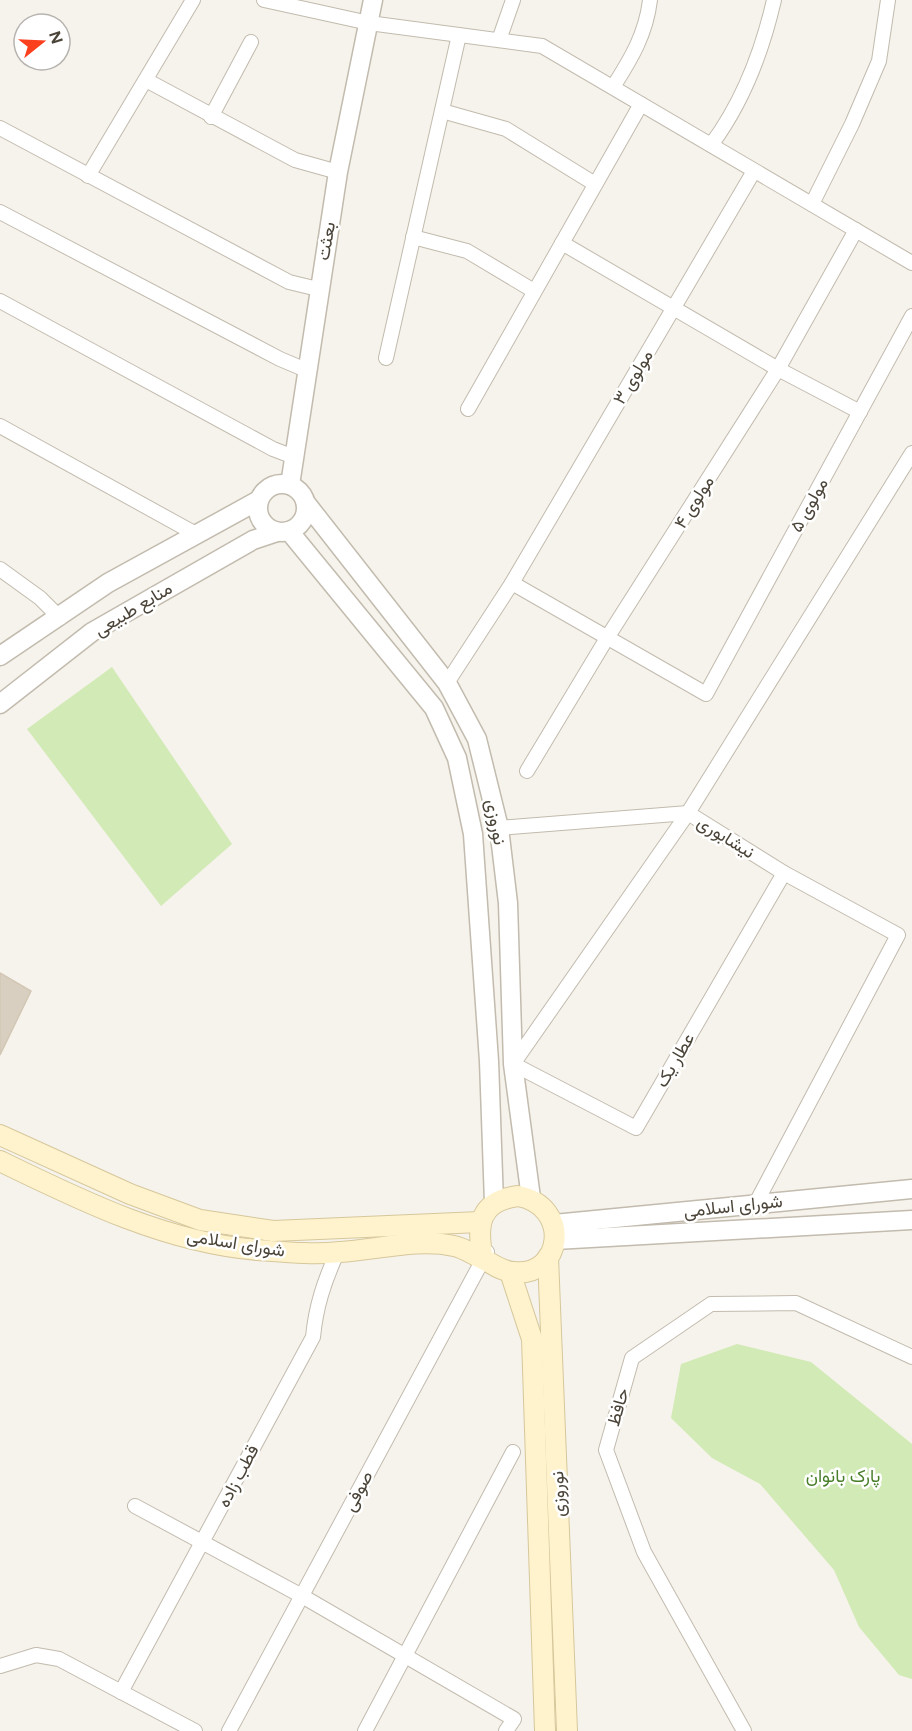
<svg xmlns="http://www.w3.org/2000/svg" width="912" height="1731" font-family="Figtree,Vazirmatn,sans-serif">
	<rect width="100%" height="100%" fill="#f6f3ec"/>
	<!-- green -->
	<g fill="#d2eab5">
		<path d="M112 667 232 844 161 906 27 729Z"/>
		<path d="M737 1344 811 1362 912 1444V1679L899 1675 859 1627 834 1570 760 1484 712 1458 671 1418 681 1364Z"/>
	</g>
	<!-- building -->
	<path fill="#d8cfc1" stroke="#d3c7b4" stroke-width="1.5" d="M0 973 31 991 0 1055Z"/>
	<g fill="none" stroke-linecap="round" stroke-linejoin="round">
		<!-- minor casing -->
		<g stroke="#c2bbae" stroke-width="16">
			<g id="minor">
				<path d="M264 0 369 23 542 46 912 263"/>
				<path d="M499 40 513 0"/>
				<path d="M146 80 295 160 338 172"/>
				<path d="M613 87C631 59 646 34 650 0"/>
				<path d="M442 111 506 129 595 184"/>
				<path d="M211 117 251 42"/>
				<path d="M0 128 289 282 318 289"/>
				<path d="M711 145C743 102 762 52 774 0"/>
				<path d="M88 176 193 0"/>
				<path d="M812 204 852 124 879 61 888 0"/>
				<path d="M0 212 280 359 306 370"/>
				<path d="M413 237 467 251 534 291"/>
				<path d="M562 243 778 369 860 412"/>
				<path d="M0 301 273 449 294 457"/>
				<path d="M386 358 459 35"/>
				<path d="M468 409 641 104"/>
				<path d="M0 426 194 533"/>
				<path d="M0 569 40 598 60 618"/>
				<path d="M512 583 706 694 912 316"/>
				<path d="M447 683 512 583 754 171"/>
				<path d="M527 771 607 638 778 369 856 230"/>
				<path d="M499 828 688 813 784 873 898 935 756 1203"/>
				<path d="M784 873 636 1128 513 1064 688 813 912 453"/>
				<path d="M135 1506 302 1596 514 1719 506 1731"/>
				<path d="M0 1666 36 1655 59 1659 195 1731"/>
				<path d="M121 1692 313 1337C316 1306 324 1282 337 1253"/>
				<path d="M229 1731 487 1252"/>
				<path d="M365 1731 513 1452"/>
				<path d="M744 1731 644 1552 606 1450 632 1358 711 1304 796 1303 912 1357"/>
			</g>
		</g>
		<!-- tertiary casing -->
		<g stroke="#c2bbae" stroke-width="21">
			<g id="tertiary">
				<circle cx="282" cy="508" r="24"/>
				<path d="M290 485 338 172 373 0"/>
				<path d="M306 503 447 683 477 739 499 828 508 903 513 1064 531 1198"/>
				<path d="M289 531 434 708 457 758 473 834 489 1061 494 1203"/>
				<path d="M0 656 108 583 259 500"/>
				<path d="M0 704 92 632 253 540 277 532"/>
				<path d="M554 1224 912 1189"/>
				<path d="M555 1240 912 1220"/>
			</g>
		</g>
		<!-- secondary casing -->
		<g stroke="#d6c79b" stroke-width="22">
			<g id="secondary">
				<path d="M0 1135 130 1194 200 1220 273 1231 480 1222"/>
				<path d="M0 1161C80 1200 167 1243 258 1250 285 1252 313 1255 340 1252 376 1250 418 1238 454 1246 464 1248 474 1255 483 1259"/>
				<path d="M518 1196C572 1206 563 1278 513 1272 501 1271 493 1264 483 1259 476 1225 479 1201 518 1196Z"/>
				<path d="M548 1257 567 1731"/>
				<path d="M510 1272 532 1339 545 1731"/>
			</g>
		</g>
		<!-- minor -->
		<use href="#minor" stroke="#fff" stroke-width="14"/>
		<!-- tertiary -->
		<use href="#tertiary" stroke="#fff" stroke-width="18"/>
		<!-- secondary -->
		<use href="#secondary" stroke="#fff3cd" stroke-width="20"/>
	</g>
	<g text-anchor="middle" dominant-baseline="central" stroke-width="5" stroke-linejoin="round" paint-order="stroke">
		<!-- street labels -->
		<g font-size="18" fill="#4b4439" stroke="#fff">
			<text transform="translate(326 241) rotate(-80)">بعثت</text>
			<text transform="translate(633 377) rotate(-59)">مولوی ۳</text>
			<text transform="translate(694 502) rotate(-58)">مولوی ۴</text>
			<text transform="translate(809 505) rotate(-61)">مولوی ۵</text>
			<text transform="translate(133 609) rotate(-31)">منابع طبیعی</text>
			<text transform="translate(496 822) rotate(79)">نوروزی</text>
			<text transform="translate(726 837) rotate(32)">نیشابوری</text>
			<text transform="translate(675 1060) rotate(-60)">عطار یک</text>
			<text transform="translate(733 1206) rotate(-6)">شورای اسلامی</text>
			<text transform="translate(236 1243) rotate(9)">شورای اسلامی</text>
			<text transform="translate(618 1407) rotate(-74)">حافظ</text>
			<text transform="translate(238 1476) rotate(-62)">قطب زاده</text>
			<text transform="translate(358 1491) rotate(-62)">صوفی</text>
			<text transform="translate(558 1494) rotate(-92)">نوروزی</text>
		</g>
		<!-- park labels -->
		<g font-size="18" fill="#4a7f2a" stroke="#fff">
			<text x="843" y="1476">پارک بانوان</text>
		</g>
	</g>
	<!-- north arrow -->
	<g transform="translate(42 42) rotate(72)"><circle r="28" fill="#ffffff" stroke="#b7b4b0" stroke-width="1.5"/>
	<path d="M0-4.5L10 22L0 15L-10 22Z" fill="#fc3f1d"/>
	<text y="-9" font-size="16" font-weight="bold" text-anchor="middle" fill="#4b4439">N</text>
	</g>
</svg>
